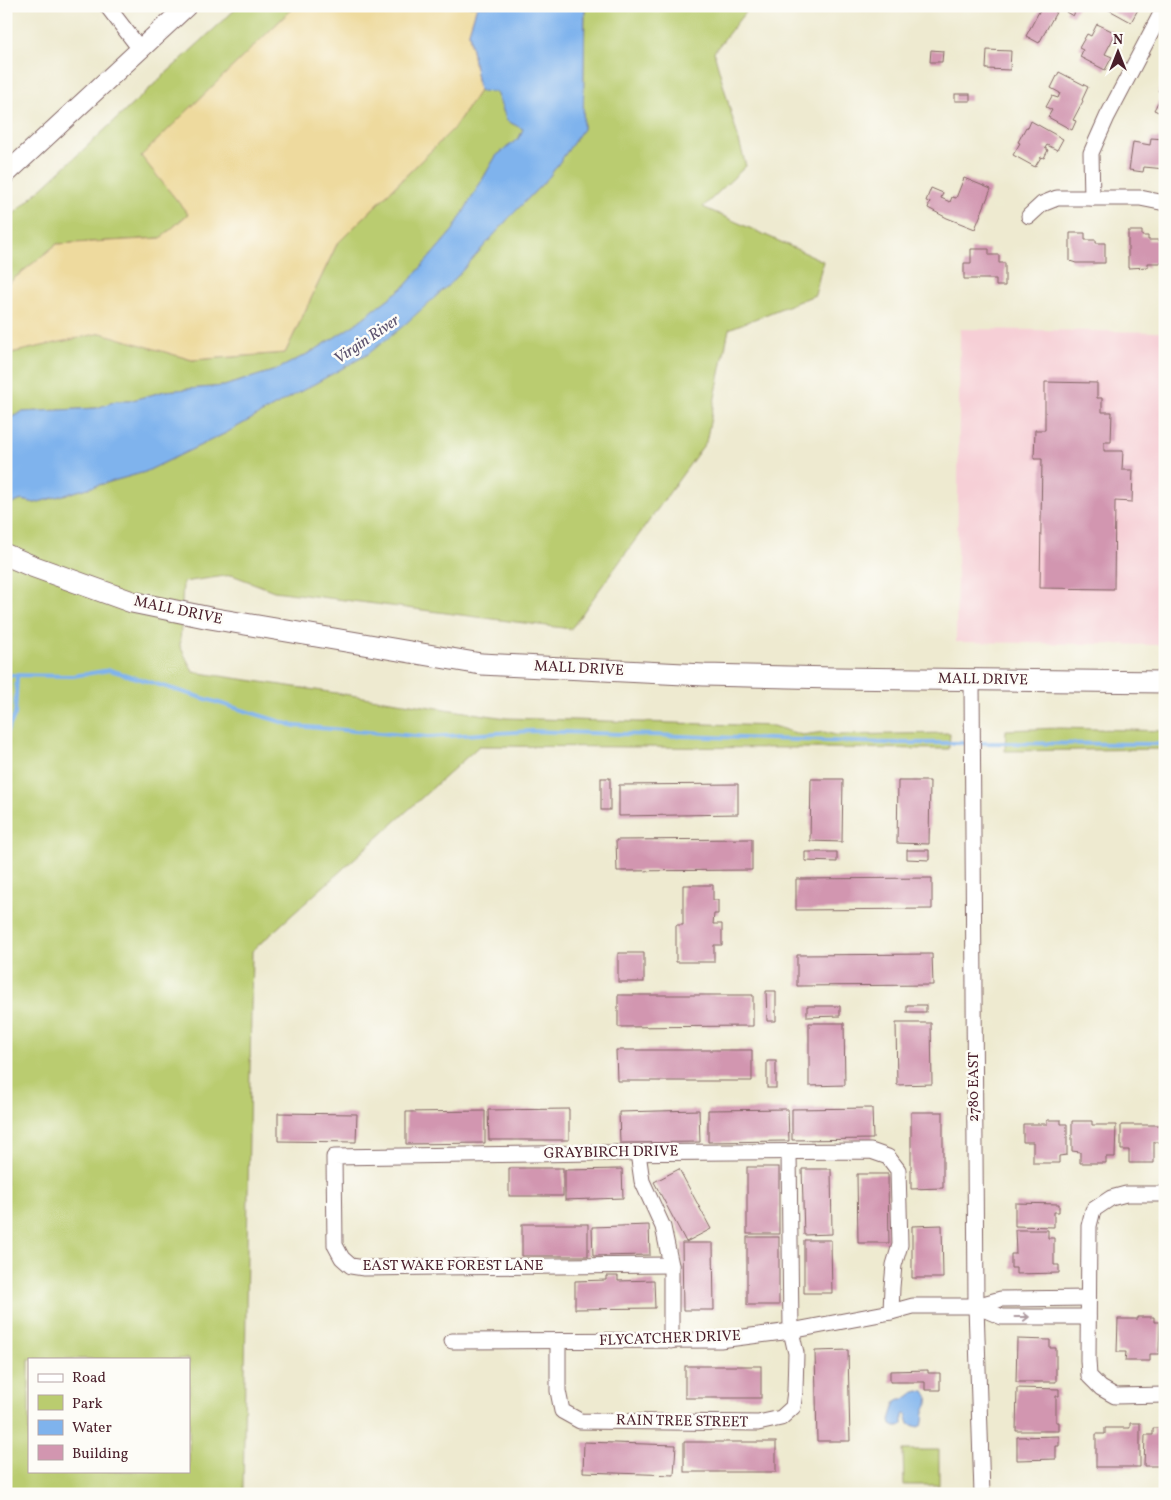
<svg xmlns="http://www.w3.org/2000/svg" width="1171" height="1500" font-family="Vollkorn,serif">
	<rect width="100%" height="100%" fill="#fdfcf7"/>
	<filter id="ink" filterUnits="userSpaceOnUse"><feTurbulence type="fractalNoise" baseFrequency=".02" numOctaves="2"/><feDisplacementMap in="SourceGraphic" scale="10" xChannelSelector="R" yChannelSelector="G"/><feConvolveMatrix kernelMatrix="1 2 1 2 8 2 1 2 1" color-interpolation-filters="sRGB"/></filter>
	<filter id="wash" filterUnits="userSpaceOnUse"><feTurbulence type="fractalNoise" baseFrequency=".0096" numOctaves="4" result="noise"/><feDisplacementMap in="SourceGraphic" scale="20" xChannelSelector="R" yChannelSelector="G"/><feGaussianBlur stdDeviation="1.12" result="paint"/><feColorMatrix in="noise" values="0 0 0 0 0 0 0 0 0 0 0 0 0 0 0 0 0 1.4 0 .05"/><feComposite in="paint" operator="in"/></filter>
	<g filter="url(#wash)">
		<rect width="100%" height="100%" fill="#eeead0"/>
		<!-- built -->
		<path fill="#f6cfd6" d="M960 329 1165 332V645L956 642Z"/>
		<!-- green -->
		<g fill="#bacc6f" stroke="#82764d" fill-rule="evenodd">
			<path d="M239 6H295L142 156 188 214 161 238 57 244 6 285V221Z"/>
			<path d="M585 6H750L714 52 746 166 703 207 823 261 815 295 729 329 706 442 571 629 274 591 232 575 183 582 180 646 193 672 506 718 773 726 802 735 824 732 836 735 950 733 949 749 479 746 252 951 243 1494H6V506L22 500 35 503 145 472 226 433 368 354 453 281 508 219 549 177 583 129ZM29 1359H189V1471H29Z"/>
			<path d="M479 91 496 92 507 121 524 128 519 138 496 156 453 230 405 286 354 325 315 350 276 370 224 386 165 391 129 401H116L97 408 22 412 6 420V354L101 332 192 360 285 353 337 244 453 129Z"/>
			<path d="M1060 728 1165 731V749L1005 751 1006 730Z"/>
			<path d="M903 1450H939V1485H904Z"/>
		</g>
		<!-- sand -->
		<path fill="#eeda9e" stroke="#9c7c64" d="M295 6H477L469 32 479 91 453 129 337 244 285 353 192 360 101 333 6 354V285L57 244 161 238 188 214 141 156Z"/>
		<!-- water -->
		<g fill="#7fb3ed" stroke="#64698c">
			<path d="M477 6H585L583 129 549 177 508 219 453 281 402 327 368 354 226 433 145 472 35 503 22 500 6 506V420L22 412 97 408 116 401H129L165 391 224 386 276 370 315 350 354 325 405 286 453 230 496 156 519 138 523 129 507 121 496 92 479 91 469 32Z"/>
			<path d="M919 1391 924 1392C933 1402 926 1403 924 1412 923 1417 924 1420 922 1425L918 1427 909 1424 906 1414 903 1415V1424L900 1427H895L891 1425 890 1420 896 1401 900 1399H905L913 1393Z"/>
		</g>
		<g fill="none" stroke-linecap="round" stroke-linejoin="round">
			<!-- stream -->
			<g stroke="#7fb3ed" stroke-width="4">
				<path d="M6 675 73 676 110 670 295 726 428 737 532 731 888 743H970"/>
				<path d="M6 733 15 715 17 676"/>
				<path d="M977 743 1165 744"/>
			</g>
		</g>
		<g id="blocks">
			<!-- building -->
			<g fill="#d296b0">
				<path d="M1042 6 1059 7 1039 43 1026 36Z"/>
				<path d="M1069 6H1078L1073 16 1066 12Z"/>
				<path d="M1102 6H1140L1131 22Z"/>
				<path d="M1097 24 1116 33 1105 54 1112 57 1105 70 1080 57 1083 50 1079 48 1087 34 1091 36Z"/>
				<path d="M931 50 943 51 942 62H930Z"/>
				<path d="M987 50 1011 51 1010 70 986 69Z"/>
				<path d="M1059 72 1088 87 1082 100 1083 101 1073 120 1076 121 1072 130 1048 117 1052 110 1046 107 1052 96 1058 98 1060 93 1051 88Z"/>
				<path d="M1165 79V115L1154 110 1163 93 1158 91Z"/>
				<rect x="955" y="94" width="15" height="7"/>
				<path d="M1031 121 1063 139 1057 150 1047 145 1045 148 1048 150 1044 158 1041 157 1035 167 1013 155 1020 143 1018 142 1026 127 1028 128Z"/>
				<path d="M1151 138 1164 139 1163 146H1165V169L1144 167 1143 172 1129 170 1133 142 1150 145Z"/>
				<path d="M964 178 991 189 975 229 947 218 928 208 930 202 926 201 931 188 943 193 941 198 950 202 952 197 956 198Z"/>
				<path d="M1128 231H1142V236H1148V240H1163V263H1148V267L1128 268Z"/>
				<path d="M1070 233H1085V240H1096V243H1105V263H1076L1070 261Z"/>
				<path d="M971 249H989V255H999V263H1005V286H996V279H964V263H971Z"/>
				<path d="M1045 382 1097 383V398H1102V412H1112L1111 442H1104V451H1123L1122 470H1133L1132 502 1115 501 1114 589 1040 588 1042 459H1034L1035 430H1045Z"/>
				<rect x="601" y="778" width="9" height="32"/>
				<path d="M811 779H843L842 842 810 841Z"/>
				<path d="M898 781H930L929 844 897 843Z"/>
				<path d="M738 784V814L619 816V785Z"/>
				<path d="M752 839V870L617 871 616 840Z"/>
				<path d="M907 850H929V860L907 859Z"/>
				<path d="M805 852H837V862L805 861Z"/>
				<path d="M932 878V909L796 910V879Z"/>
				<path d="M683 885H713V900H718V914H714L713 924H722V945H714V962H676V925H683Z"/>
				<rect x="618" y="953" width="26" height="29"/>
				<path d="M932 954 933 985 797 986V955Z"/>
				<path d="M766 991H776V1021H767Z"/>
				<path d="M618 995H753V1026L618 1027Z"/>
				<rect x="907" y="1005" width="19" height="7"/>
				<path d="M807 1006H840V1016L807 1017Z"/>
				<path d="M809 1023H844L845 1085 809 1086Z"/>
				<path d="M896 1023H931L932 1084 897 1085Z"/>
				<path d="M616 1050H752V1081H617Z"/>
				<rect x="767" y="1061" width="9" height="27"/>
				<path d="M872 1108 873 1139 792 1140V1109Z"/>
				<path d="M569 1109V1140H489L488 1110Z"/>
				<path d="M788 1109 789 1141 708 1142V1110Z"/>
				<path d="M699 1110 700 1142 620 1143 619 1112Z"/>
				<path d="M485 1111V1143L406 1144V1112Z"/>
				<path d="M911 1112H943V1188L911 1189Z"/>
				<path d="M278 1113 357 1114 356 1142 278 1141Z"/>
				<path d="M1047 1120H1061V1124H1067V1155L1059 1156V1163H1033V1142H1023V1124H1047Z"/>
				<path d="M1072 1121H1092V1125H1116L1115 1157H1106V1163H1080V1152L1072 1151Z"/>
				<path d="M1121 1125H1165V1142H1154V1163H1129V1150H1121Z"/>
				<rect x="747" y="1167" width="32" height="67"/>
				<rect x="509" y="1168" width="54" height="28"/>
				<path d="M622 1169 623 1198 565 1200V1170Z"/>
				<path d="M679 1169 711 1229 686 1242 654 1182Z"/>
				<path d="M802 1169H831L832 1234 804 1235Z"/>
				<path d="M857 1174H888L889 1243H858Z"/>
				<path d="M1015 1203 1059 1204V1212H1054V1227L1015 1226Z"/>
				<rect x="522" y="1224" width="66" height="32"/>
				<path d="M649 1225 650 1255 593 1256 592 1227Z"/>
				<path d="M942 1225 943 1278H912V1226Z"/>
				<path d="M1015 1230H1048V1238H1054V1265H1059V1273L1016 1274V1268H1011V1254H1016Z"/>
				<rect x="747" y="1237" width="32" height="68"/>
				<path d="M804 1240H831L832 1293H804Z"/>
				<path d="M682 1243H713L714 1310H683Z"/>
				<path d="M606 1276H618V1281L654 1280 655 1308 575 1309V1281L606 1280Z"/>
				<path d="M1138 1317H1154V1322H1160L1159 1354H1150V1361H1125L1126 1352H1117L1118 1319H1138Z"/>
				<path d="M1017 1339 1050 1340V1348H1056V1382H1016Z"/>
				<path d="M848 1350 850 1441H817L815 1351Z"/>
				<rect x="685" y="1366" width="76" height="32"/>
				<path d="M928 1370V1373H940V1390H925V1382H890V1371Z"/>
				<path d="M1017 1388 1059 1389V1396H1056V1422H1059V1431H1016Z"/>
				<path d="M1130 1423H1140V1467H1096V1434H1105V1428H1130Z"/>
				<path d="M1153 1428H1165V1466H1144L1145 1435H1153Z"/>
				<path d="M1059 1436V1446H1056V1459L1017 1460V1437Z"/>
				<path d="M584 1442 676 1445 674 1475 583 1472Z"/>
				<rect x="684" y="1442" width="92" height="30"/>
			</g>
		</g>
	</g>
	<g filter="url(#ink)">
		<use href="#blocks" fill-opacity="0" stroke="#836665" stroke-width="1"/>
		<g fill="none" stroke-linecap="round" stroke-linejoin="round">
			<!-- minor casing -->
			<g stroke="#836665" stroke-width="17">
				<g id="minor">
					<path d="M107 6 140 49"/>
					<path d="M1092 198 1091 153 1107 117 1165 6"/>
					<path d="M1029 216 1042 204 1057 198H1140L1165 203"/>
					<path d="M972 680 976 1306 982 1494"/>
					<path d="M638 1153 642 1181 663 1227 671 1265V1341"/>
					<path d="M1165 1194H1126L1111 1198 1093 1210 1089 1226 1088 1360 1089 1376 1101 1388 1115 1396 1165 1395"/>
					<path d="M671 1265 439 1267 364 1268 351 1266 342 1258 335 1245 334 1157 594 1153 871 1151 888 1157 898 1170 900 1245 894 1265 892 1287 891 1312"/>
					<path d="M976 1306 1002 1317H1088"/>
					<path d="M452 1341 720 1340 791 1331 891 1312 913 1306H976L1001 1299 1088 1298"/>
					<path d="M558 1341V1391L562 1411 580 1421 758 1423 781 1418 793 1407 795 1391 796 1353 791 1331 789 1152"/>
				</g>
			</g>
			<!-- tertiary casing -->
			<g stroke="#836665" stroke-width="21">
				<path id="tertiary" d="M6 174 187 6"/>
			</g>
			<!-- secondary casing -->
			<g stroke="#836665" stroke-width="23">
				<path id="secondary" d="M6 555 32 566 132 602 210 618 481 664 704 675 834 678 1165 682"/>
			</g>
			<!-- minor -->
			<use href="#minor" stroke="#fff" stroke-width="15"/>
			<!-- tertiary -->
			<use href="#tertiary" stroke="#fff" stroke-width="19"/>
			<!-- secondary -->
			<use href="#secondary" stroke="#fff" stroke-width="21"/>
		</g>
		<!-- one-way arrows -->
		<defs><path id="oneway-shaft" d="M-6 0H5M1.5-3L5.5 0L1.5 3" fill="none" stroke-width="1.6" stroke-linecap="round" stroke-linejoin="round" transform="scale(1.25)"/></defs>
		<use stroke="#ae9aa0" href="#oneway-shaft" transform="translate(1022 1317)"/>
	</g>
	<g text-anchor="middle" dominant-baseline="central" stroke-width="5" stroke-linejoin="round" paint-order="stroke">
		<!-- street labels -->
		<g font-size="15" fill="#4a1f2b" stroke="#fdfcf7">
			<text transform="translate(178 611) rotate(12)">MALL DRIVE</text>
			<text transform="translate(579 669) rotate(3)">MALL DRIVE</text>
			<text transform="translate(983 680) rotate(1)">MALL DRIVE</text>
			<text transform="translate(974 1087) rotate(-90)">2780 EAST</text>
			<text transform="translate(611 1153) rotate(-1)">GRAYBIRCH DRIVE</text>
			<text x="453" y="1266">EAST WAKE FOREST LANE</text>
			<text transform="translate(670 1339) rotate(-2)">FLYCATCHER DRIVE</text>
			<text transform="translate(682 1422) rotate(1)">RAIN TREE STREET</text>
		</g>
		<!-- water labels -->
		<g font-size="16" font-style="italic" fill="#5d536f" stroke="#fdfcf7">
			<text transform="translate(367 340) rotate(-34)">Virgin River</text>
		</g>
	</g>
	<!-- margin -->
	<rect width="1171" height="1500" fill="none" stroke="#fdfcf7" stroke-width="25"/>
	<!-- legend -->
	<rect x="28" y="1358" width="162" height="115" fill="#fdfcf7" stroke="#b5a4a5"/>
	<rect x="38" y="1374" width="25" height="8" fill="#ffffff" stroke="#b5a4a5"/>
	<text x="72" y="1382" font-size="15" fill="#4a1f2b">Road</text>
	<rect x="38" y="1395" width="25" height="15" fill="#bacc6f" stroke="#b5a4a5"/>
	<text x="72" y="1408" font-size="15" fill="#4a1f2b">Park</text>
	<rect x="38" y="1420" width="25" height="15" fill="#7fb3ed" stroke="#b5a4a5"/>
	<text x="72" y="1432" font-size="15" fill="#4a1f2b">Water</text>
	<rect x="38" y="1445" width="25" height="15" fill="#d296b0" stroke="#b5a4a5"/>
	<text x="72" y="1458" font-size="15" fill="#4a1f2b">Building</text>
	<!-- north arrow -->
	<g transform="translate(1118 52)" stroke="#fdfcf7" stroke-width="4" paint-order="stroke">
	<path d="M0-4L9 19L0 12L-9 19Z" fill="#4a1f2b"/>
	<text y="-8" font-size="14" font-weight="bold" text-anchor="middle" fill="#4a1f2b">N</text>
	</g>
</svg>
